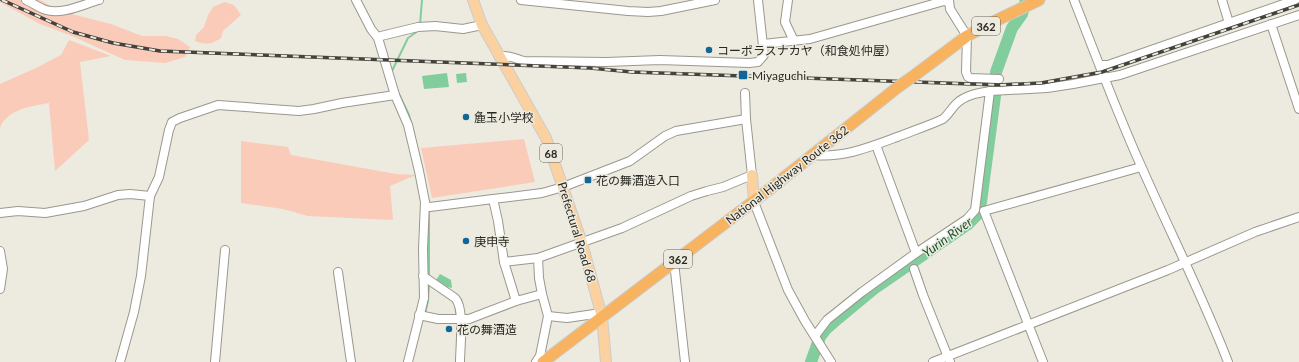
<svg xmlns="http://www.w3.org/2000/svg" width="1299" height="362" font-family="Lato,'Noto Sans JP',sans-serif">
	<rect width="100%" height="100%" fill="#edebdf"/>
	<!-- green -->
	<g fill="#facbb9">
		<path d="M0 0H40L60 11 111 24 142 36H166L178 39 190 47 185 57 165 63 125 60 72 36 40 24 0 2Z"/>
		<path d="M225 2 234 5 241 15 223 31 221 38C210 45 207 45 195 41L196 35 204 27 208 15 213 7Z"/>
		<path d="M69 40 111 56 80 62 89 140 55 171 49 103C32 106 7 109 0 128V84L36 68 61 55Z"/>
		<path d="M524 139 535 182 432 198 421 148Z"/>
		<path d="M241 141 288 147 291 155 396 174 416 175 390 186 393 220 308 216 283 209 241 203Z"/>
	</g>
	<!-- water -->
	<g fill="#81cd9d">
		<path d="M447 73 449 87 424 89 422 76Z"/>
		<path d="M466 73 467 82 457 83 456 74Z"/>
		<path d="M440 274 451 280 452 288 447 287 436 280Z"/>
	</g>
	<g fill="none" stroke-linecap="round" stroke-linejoin="round">
		<!-- stream -->
		<g stroke="#81cd9d" stroke-width="2">
			<path d="M420 25 422 0"/>
			<path d="M391 73 408 38 418 31 419 29"/>
			<path d="M399 94 409 115 411 123"/>
			<path d="M429 276V209"/>
			<path d="M425 314 428 301 429 284"/>
		</g>
		<!-- river -->
		<path stroke="#81cd9d" stroke-width="12" d="M811 362 820 337 826 329 834 322 875 288 968 224 977 215 981 202 995 96 996 72 1012 28 1022 14 1026 0"/>
		<!-- minor casing -->
		<g stroke="#9a988d" stroke-width="10">
			<g id="minor">
				<path d="M26 0C33 3 39 8 46 10 62 15 84 4 99 0"/>
				<path d="M356 0 371 29 378 38 395 95 408 125 419 171 425 202 423 249 424 298 408 362"/>
				<path d="M521 0 628 11 648 12 661 11 715 0"/>
				<path d="M788 0 785 22 794 41"/>
				<path d="M949 0 950 9 967 36 966 72 968 77 970 78 999 79"/>
				<path d="M1074 0C1096 56 1117 113 1142 168 1170 232 1203 297 1228 362"/>
				<path d="M1222 0 1229 23"/>
				<path d="M1271 24 1299 109"/>
				<path d="M378 38 381 36 418 27 435 26 463 29 482 25"/>
				<path d="M763 44 810 39 944 1 949 2"/>
				<path d="M499 57C507 54 516 59 524 61L606 62 660 60 749 63 758 62 764 55 758 0"/>
				<path d="M1100 65H1108L1295 0"/>
				<path d="M990 91 1047 88 1073 84 1120 75 1299 15"/>
				<path d="M876 145 916 253"/>
				<path d="M814 155C843 158 870 147 897 137 912 131 928 126 943 119 949 114 951 109 956 104 965 95 978 93 990 91L975 210 967 219 916 253 862 292 827 320 815 336"/>
				<path d="M493 199 542 193 563 187 630 161 665 136 676 131 746 119"/>
				<path d="M754 202 788 290 805 321 831 362"/>
				<path d="M425 206 430 207 493 199 498 221 504 262 516 301"/>
				<path d="M0 213 18 211 45 213 84 206 118 195 130 194 150 196"/>
				<path d="M0 251 3 269 0 289"/>
				<path d="M504 262 538 258"/>
				<path d="M674 262 685 362"/>
				<path d="M914 269 923 295 950 362"/>
				<path d="M338 272 351 362"/>
				<path d="M423 276 455 298C465 308 460 347 460 362"/>
				<path d="M419 315 438 319H469L516 301 542 294 539 278 538 258 622 228 691 196 707 191 723 187 752 175 746 119 745 93"/>
				<path d="M548 316 567 318 601 313"/>
				<path d="M120 362 134 312 141 276 150 196 159 177 169 130 172 122 180 118 218 105 299 111 314 109 342 103 395 95"/>
				<path d="M215 362 225 250"/>
				<path d="M536 362 540 356 548 316 542 294"/>
				<path d="M933 362 1168 270 1255 232 1299 217"/>
				<path d="M1043 362 984 211 1141 167"/>
			</g>
		</g>
		<!-- major casing -->
		<g stroke="#ccccca" stroke-width="12">
			<g id="major">
				<path d="M473 0 482 25 546 138 582 243 602 317 606 362"/>
				<path d="M752 175 754 202"/>
			</g>
		</g>
		<!-- highway casing -->
		<g stroke="#ccccca" stroke-width="13">
			<g id="highway">
				<path d="M915 75 967 36 993 22 1039 0"/>
				<path d="M543 362 771 188 898 87"/>
			</g>
		</g>
		<!-- minor -->
		<use href="#minor" stroke="#fff" stroke-width="8"/>
		<!-- major -->
		<use href="#major" stroke="#fbd1a0" stroke-width="10"/>
		<!-- highway -->
		<use href="#highway" stroke="#f8b360" stroke-width="11"/>
		<!-- rail casing -->
		<g stroke="#43423c" stroke-width="3.5">
			<path id="rail" d="M2 0 73 32 113 43 160 51 590 68 632 72 999 85 1041 83 1102 72 1299 5"/>
		</g>
		<!-- rail -->
		<use href="#rail" stroke="#edebdf" stroke-width="2" stroke-dasharray="6" stroke-linecap="butt"/>
		<!-- highway-bridge casing -->
		<g stroke="#ccccca" stroke-width="13" stroke-linecap="butt">
			<path id="highway-bridge" d="M898 87 915 75"/>
		</g>
		<!-- highway-bridge -->
		<use href="#highway-bridge" stroke="#f8b360" stroke-width="11"/>
	</g>
	<!-- markers -->
	<g fill="#116697" stroke="#edebdf" stroke-width="1.5">
		<circle cx="709" cy="50" r="4"/>
		<rect x="738" y="70" width="10" height="10" rx="2"/>
		<circle cx="466" cy="117" r="4"/>
		<rect x="584" y="176" width="8" height="8" rx="2"/>
		<circle cx="466" cy="241" r="4"/>
		<circle cx="449" cy="329" r="4"/>
	</g>
	<g text-anchor="middle" dominant-baseline="central" stroke-width="3" stroke-linejoin="round" paint-order="stroke">
		<!-- shield labels -->
		<g fill="#edebdf" stroke="#64635c" stroke-width="1">
			<rect x="972" y="17" width="28" height="18" rx="3"/>
			<rect x="540" y="144" width="22" height="18" rx="3"/>
			<rect x="664" y="250" width="28" height="18" rx="3"/>
		</g>
		<g font-size="11" font-weight="bold" fill="#292924">
			<text x="986" y="26">362</text>
			<text x="551" y="153">68</text>
			<text x="678" y="259">362</text>
		</g>
		<!-- poi labels -->
		<g font-size="12" fill="#292924" stroke="#edebdf" text-anchor="start">
			<text x="717" y="50">コーポラスナカヤ（和食処仲屋）</text>
			<text x="752" y="75">Miyaguchi</text>
			<text x="474" y="117">麁玉小学校</text>
			<text x="596" y="180">花の舞酒造入口</text>
			<text x="474" y="241">庚申寺</text>
			<text x="457" y="329">花の舞酒造</text>
		</g>
		<!-- street labels -->
		<g font-size="12" fill="#292924" stroke="#edebdf">
			<text transform="translate(787 175) rotate(-38)">National Highway Route 362</text>
			<text transform="translate(577 232) rotate(73)">Prefectural Road 68</text>
		</g>
		<!-- water labels -->
		<g font-size="13" font-style="italic" fill="#1b5333" stroke="#edebdf">
			<text transform="translate(947 237) rotate(-36)">Yurin River</text>
		</g>
	</g>
</svg>
